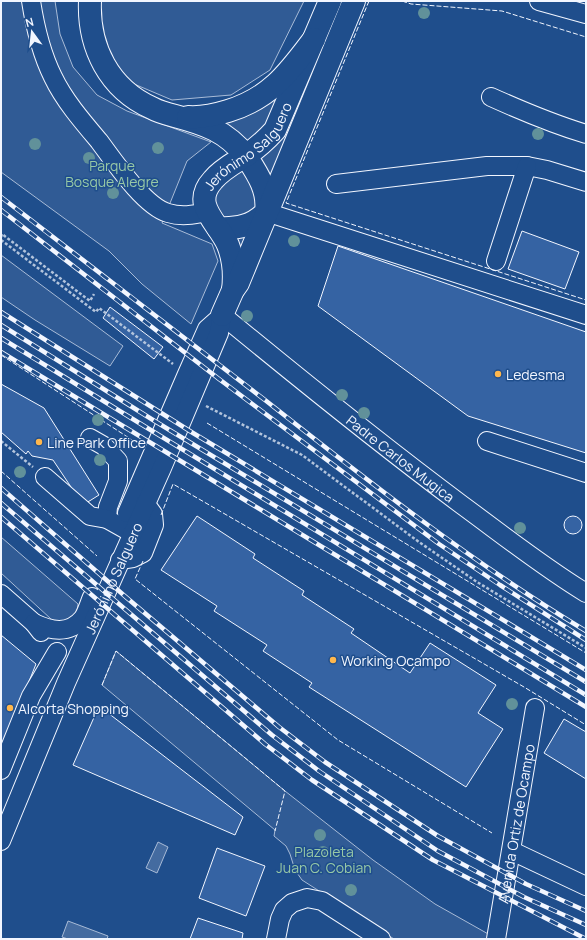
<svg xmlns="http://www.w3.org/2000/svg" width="587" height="940" font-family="Manrope,sans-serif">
	<rect width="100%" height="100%" fill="#1f4e8c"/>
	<!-- built -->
	<g fill="#305b95" stroke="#a8bbd7">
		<path d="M1 1H55L60 34 73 67 97 95 127 111 211 142 187 161 162 223 212 244 218 261 191 324 142 284 109 251 1 172Z"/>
		<path d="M100 1H304L270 70 231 95 172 100 127 81 102 50Z"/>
		<path d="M330 1H354L238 283 205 205 245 156 190 117 258 99Z"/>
		<path d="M1 255 123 346 110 366 35 320 1 297Z"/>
		<path d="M1 537 78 604 77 612 73 618 58 623 51 619 1 573Z"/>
		<path d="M116 651 285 791 373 860 435 904 490 935 489 939H394L302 880 295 870 290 854 286 846 274 836 275 830 102 685Z"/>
	</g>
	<!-- water -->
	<g fill="#446ba0" stroke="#a8bbd7">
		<path d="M158 842 168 847 157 873 146 868Z"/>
		<path d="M68 921 108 936 107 939H68L62 937Z"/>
	</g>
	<!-- building -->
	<g fill="#3563a3" stroke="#f2f6ff">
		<path d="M522 231 579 252 565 289 508 269Z"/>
		<path d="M338 246 586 332V453L468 416 318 306Z"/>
		<path d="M110 307 163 347 154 359 103 318Z"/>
		<path d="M1 384 44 408 99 495 83 505 53 460 32 456 28 451 26 454 1 432Z"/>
		<path d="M197 516 255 554 253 558 304 591 302 595 354 629 351 633 410 673 430 643 496 685 478 713 503 729 466 787 309 687 312 683 263 651 267 645 214 611 217 606 161 570Z"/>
		<circle cx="573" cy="525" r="9"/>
		<path d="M1 635 36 664 1 751Z"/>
		<path d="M99 706 243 817 235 835 73 765Z"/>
		<path d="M564 719 586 732V779L544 753Z"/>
		<path d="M217 848 265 866 246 916 199 898Z"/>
		<path d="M198 918 243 933 242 939H190Z"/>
	</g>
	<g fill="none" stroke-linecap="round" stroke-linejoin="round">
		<!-- minor casing -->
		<g stroke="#f2f6ff" stroke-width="20">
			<g id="minor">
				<path d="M31 1C35 27 41 53 53 77 64 100 82 121 99 141 114 161 144 206 168 213 181 217 193 215 207 212"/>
				<path d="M539 1 586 14"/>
				<path d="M491 97C522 111 553 124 586 134"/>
				<path d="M336 184 487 166H527L547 170 586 182"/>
				<path d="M266 212 586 315"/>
				<path d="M496 261 527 166"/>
				<path id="s1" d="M222 315C301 380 380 444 462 505 503 535 543 567 586 593"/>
				<path d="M90 438 104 446 118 461V481L108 507 107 519"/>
				<path d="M487 441 586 473"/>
				<path d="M45 477 90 516 107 519 132 533"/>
				<path d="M127 513 187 374 207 329 216 321"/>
				<path d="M120 560 133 558 143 553 154 525 153 514 145 503"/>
				<path d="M1 594 34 623 41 632"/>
				<path d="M34 623C51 631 69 635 83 618 87 612 89 604 92 597"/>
				<path d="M1 770 31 696 57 652"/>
				<path id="s2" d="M1 841 66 683 162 468 219 333 222 315"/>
				<path d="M512 851 586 886"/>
				<path d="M276 939 280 919 284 910 292 903 307 898 322 901 381 939"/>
				<path id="s3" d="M496 939 535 708"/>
			</g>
		</g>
		<!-- major casing -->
		<g stroke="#f2f6ff" stroke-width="24">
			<g id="major">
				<path d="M218 228C237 229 253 226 266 212 269 190 257 173 246 156"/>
				<path id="s4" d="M233 290C235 274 234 260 228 245 219 223 190 205 213 180 221 170 234 163 245 156 256 149 266 140 275 130L330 1"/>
				<path d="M222 315 233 290 238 283 354 1"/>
			</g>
		</g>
		<!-- highway casing -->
		<g stroke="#f2f6ff" stroke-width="24">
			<g id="highway">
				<path d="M90 1C88 47 109 89 152 108 159 112 167 114 175 116 205 124 226 131 246 156"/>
				<path d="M188 117C202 118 215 115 228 111 271 98 289 72 314 39"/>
			</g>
		</g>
		<!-- path -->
		<g stroke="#b3c4dc" stroke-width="2.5" stroke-dasharray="3 2" stroke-linecap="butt">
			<path d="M1 237 2 234 90 301 94 294"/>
			<path d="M1 240 96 312 99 308 173 364"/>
			<path d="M206 406 302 455 419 542 477 582 586 648"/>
			<path d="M1 441 33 467"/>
		</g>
		<!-- minor -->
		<use href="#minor" stroke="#1f4e8c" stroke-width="18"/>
		<!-- major -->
		<use href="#major" stroke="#1f4e8c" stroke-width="22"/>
		<!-- highway -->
		<use href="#highway" stroke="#1f4e8c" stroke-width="22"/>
		<!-- rail casing -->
		<g stroke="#f2f6ff" stroke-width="4.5">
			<g id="rail">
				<path d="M1 197C89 265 177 332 265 400 369 482 473 563 586 631"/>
				<path d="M1 210 219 379 439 544 500 585 586 640"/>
				<path d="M1 312 193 433 586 670"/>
				<path d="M1 325 153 420 586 682"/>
				<path d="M1 338 149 429 586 695"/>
				<path d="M1 352 586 707"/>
				<path d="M1 488 127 598 279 727 325 762 438 836 526 884 586 911"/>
				<path d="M1 503 272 735 319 771 438 851 524 897 586 925"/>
				<path d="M1 517 265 744 312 780 433 860 586 939"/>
			</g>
		</g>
		<!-- rail -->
		<use href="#rail" stroke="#1f4e8c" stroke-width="3" stroke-dasharray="9" stroke-linecap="butt"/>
		<!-- fence -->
		<g stroke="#f2f6ff" stroke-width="1" stroke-dasharray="5 2" stroke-linecap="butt">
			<path d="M369 1 286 203 586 300"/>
			<path d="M402 1 411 4 502 11 586 37"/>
			<path d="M1 355 143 447"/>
			<path d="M207 423 586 653"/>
			<path d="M1 471 97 556"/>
			<path d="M161 515 173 484 524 687 586 725"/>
			<path d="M143 561 135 579 338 740 492 833"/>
			<path d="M102 685 116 651 285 791 275 831"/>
		</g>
	</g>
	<!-- trees -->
	<g fill="#61919a">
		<circle cx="424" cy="13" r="6"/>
		<circle cx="538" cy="134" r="6"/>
		<circle cx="35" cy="144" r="6"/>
		<circle cx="158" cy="148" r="6"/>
		<circle cx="89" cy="158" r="6"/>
		<circle cx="113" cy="193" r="6"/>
		<circle cx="294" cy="241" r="6"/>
		<circle cx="247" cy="316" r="6"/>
		<circle cx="342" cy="395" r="6"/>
		<circle cx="364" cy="413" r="6"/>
		<circle cx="98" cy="420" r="6"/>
		<circle cx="100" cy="460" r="6"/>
		<circle cx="20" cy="472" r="6"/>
		<circle cx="520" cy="528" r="6"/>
		<circle cx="512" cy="704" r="6"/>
		<circle cx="320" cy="835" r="6"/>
		<circle cx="323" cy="852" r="6"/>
		<circle cx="351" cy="890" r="6"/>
	</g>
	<!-- markers -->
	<g fill="#ffb74d" stroke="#1f4e8c" stroke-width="1.5">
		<circle cx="498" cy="374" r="4"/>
		<circle cx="39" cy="442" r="4"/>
		<circle cx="333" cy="660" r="4"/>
		<circle cx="10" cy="708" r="4"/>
	</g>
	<g text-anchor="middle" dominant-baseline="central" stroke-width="3" stroke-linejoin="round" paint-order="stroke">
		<!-- street labels -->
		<g font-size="14" fill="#f2f6ff" stroke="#1f4e8c">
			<text stroke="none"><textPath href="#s4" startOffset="169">Jerónimo Salguero</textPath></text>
			<text stroke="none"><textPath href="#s1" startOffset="229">Padre Carlos Mugica</textPath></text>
			<text stroke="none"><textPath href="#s2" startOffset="286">Jerónimo Salguero</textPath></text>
			<text stroke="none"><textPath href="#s3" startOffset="117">Avenida Ortiz de Ocampo</textPath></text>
		</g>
		<!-- park labels -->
		<g font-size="14" fill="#97c8a6" stroke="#1f4e8c">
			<text x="112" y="165">Parque<tspan x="112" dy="16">Bosque Alegre</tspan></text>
			<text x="324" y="851">Plazoleta<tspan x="324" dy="16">Juan C. Cobian</tspan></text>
		</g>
		<!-- poi labels -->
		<g font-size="14" fill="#f2f6ff" stroke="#1f4e8c" text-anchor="start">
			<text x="506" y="374">Ledesma</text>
			<text x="47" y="442">Line Park Office</text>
			<text x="341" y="660">Working Ocampo</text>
			<text x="18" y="708">Alcorta Shopping</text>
		</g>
	</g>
	<!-- border -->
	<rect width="587" height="940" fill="none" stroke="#f2f6ff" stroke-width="4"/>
	<!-- north arrow -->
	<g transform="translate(32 32) rotate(345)" stroke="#1f4e8c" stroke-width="3" paint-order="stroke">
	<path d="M0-3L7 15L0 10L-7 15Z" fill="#f2f6ff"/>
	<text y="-6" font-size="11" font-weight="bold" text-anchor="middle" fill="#f2f6ff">N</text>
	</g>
</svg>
